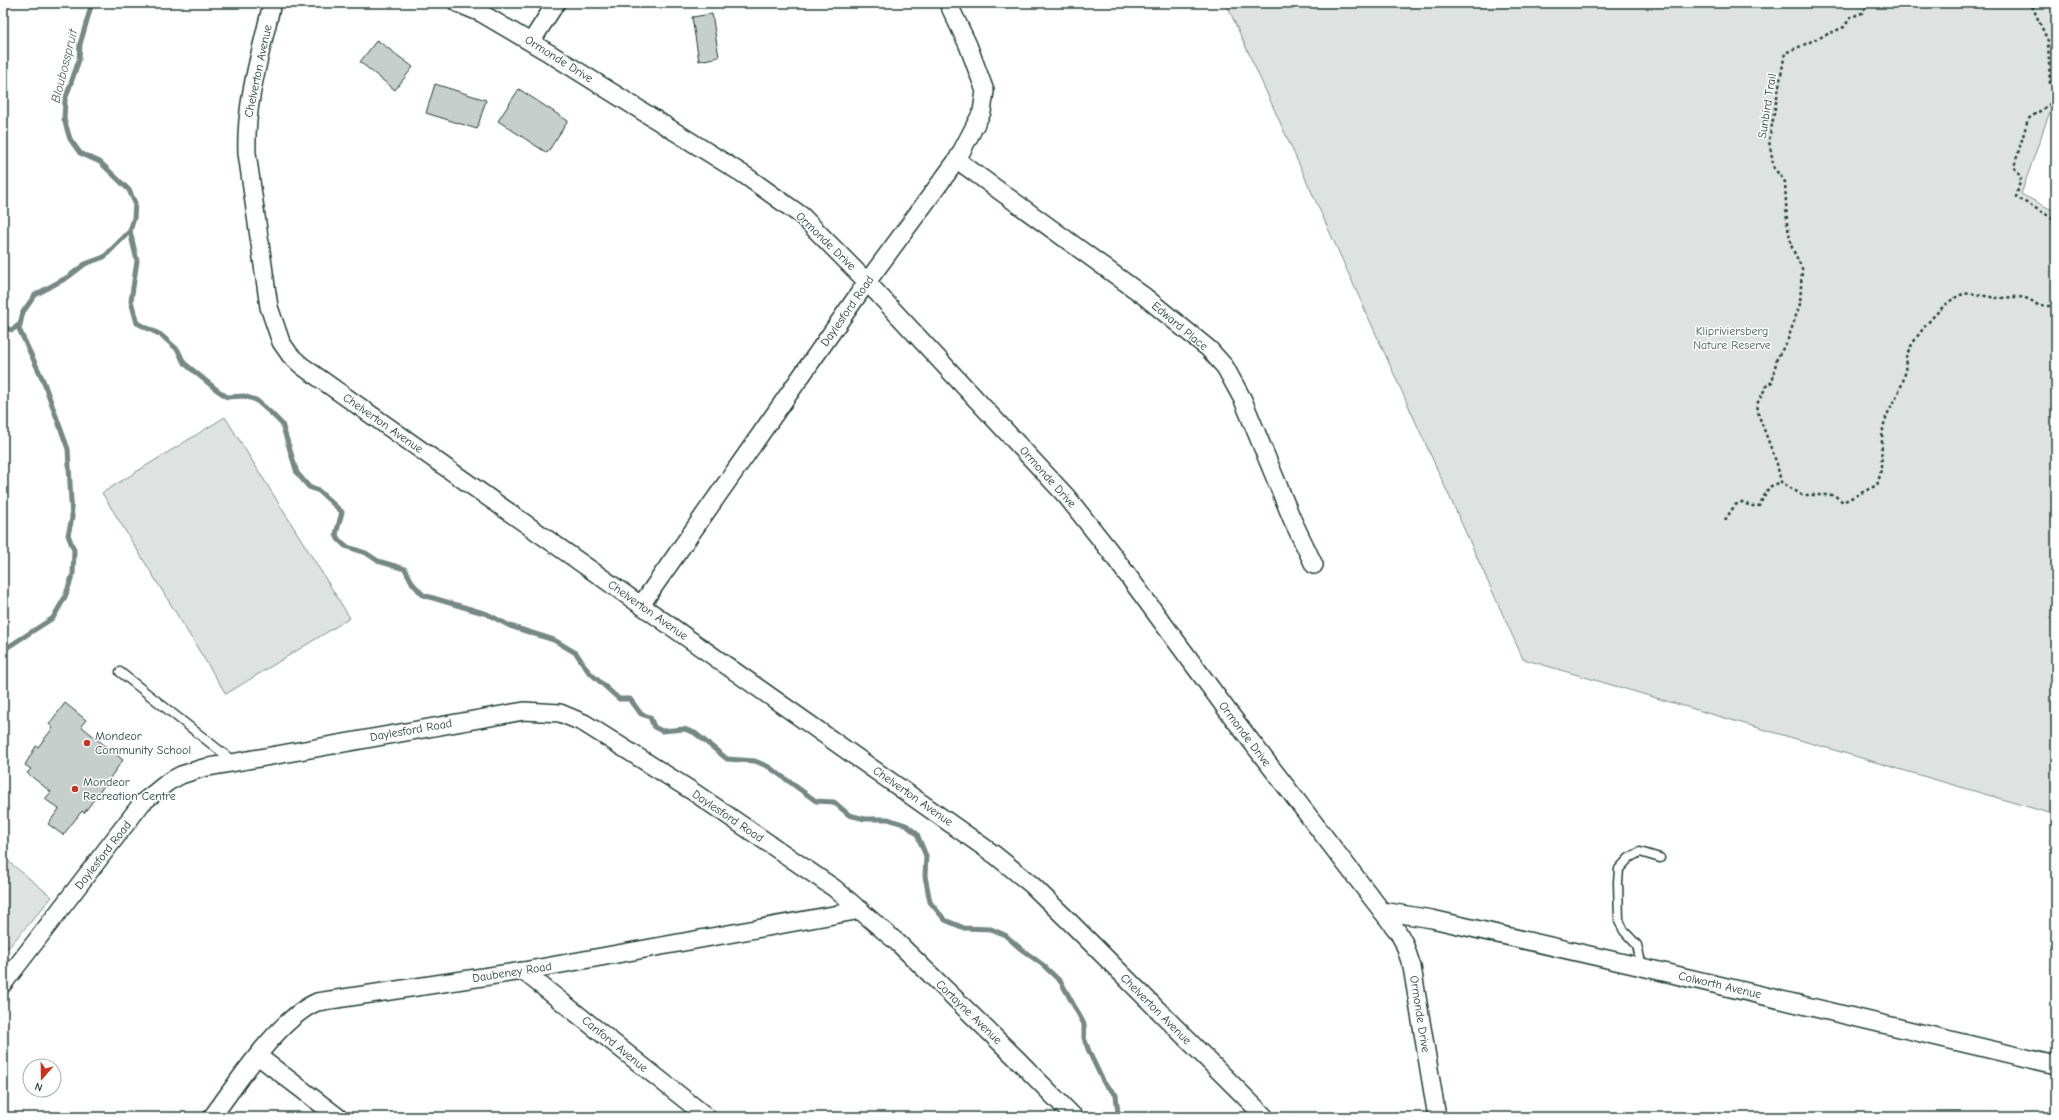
<svg xmlns="http://www.w3.org/2000/svg" width="2059" height="1120" font-family="'Comic Neue',sans-serif">
	<rect width="100%" height="100%" fill="#fff"/>
	<filter id="ink" filterUnits="userSpaceOnUse"><feTurbulence type="fractalNoise" baseFrequency=".025" numOctaves="2"/><feDisplacementMap in="SourceGraphic" scale="8" xChannelSelector="R" yChannelSelector="G"/><feConvolveMatrix kernelMatrix="1 2 1 2 8 2 1 2 1" color-interpolation-filters="sRGB"/></filter>
	<g filter="url(#ink)">
		<!-- park -->
		<g fill="#dee3e2" stroke="#7e908b">
			<path d="M1226 3H2056V94L2021 194 2056 212V815L1523 659Z"/>
			<path d="M225 417 350 618 226 694 102 493Z"/>
			<path d="M3 857 52 897 8 948 3 944Z"/>
		</g>
		<g fill="none" stroke-linecap="round" stroke-linejoin="round">
			<!-- stream -->
			<g stroke="#758883" stroke-width="5">
				<path d="M130 231 137 261 131 301 137 323 161 335 178 350 184 363 217 390 227 397 244 396 256 400 271 413 282 424 297 473 309 487 319 491 342 512 336 534 338 539 345 546 366 553 378 561 405 569 413 584 423 595 487 614 510 626 554 640 576 653 588 671 619 699H630L641 714 650 717 654 727 662 731 684 729 695 733 727 759 755 761 769 767 816 801 834 802 849 815 865 819H888L906 825 917 834 926 856 925 876 930 902 945 920 964 928 991 929 1005 935 1021 949 1043 965 1061 982 1084 1024V1038L1090 1054 1104 1083 1116 1095 1118 1113 1122 1117"/>
				<path d="M3 327 12 330 20 324"/>
				<path d="M3 652 8 647 53 618 65 597 73 574 74 550 68 535 72 518 68 449 43 380 19 329 23 312 35 295 68 277 85 264 104 257 130 231 134 218 135 203 129 190 100 162 80 153 70 139 64 119 65 100 79 60 80 44 92 3"/>
			</g>
		</g>
		<!-- building -->
		<g fill="#c7cfcc" stroke="#1f3d34">
			<path d="M712 14 719 57 699 61 692 17Z"/>
			<path d="M377 40 413 67 395 90 360 62Z"/>
			<path d="M435 84 486 100 477 129 426 113Z"/>
			<path d="M519 89 568 121 547 153 498 121Z"/>
			<path d="M65 703 86 720 81 726 123 760 84 813 82 811 63 835 48 824 59 809 45 799 51 792 27 773 31 769 25 765 36 746 38 747 53 728 49 724Z"/>
		</g>
		<g fill="none" stroke-linecap="round" stroke-linejoin="round">
			<!-- service casing -->
			<g stroke="#1f3d34" stroke-width="11">
				<g id="service">
					<path d="M120 672 233 761"/>
					<path d="M1642 967 1637 945 1624 931 1619 920 1618 882 1619 869 1629 858 1640 852 1660 858"/>
				</g>
			</g>
			<!-- minor casing -->
			<g stroke="#1f3d34" stroke-width="20">
				<g id="minor">
					<path d="M272 3C261 53 245 101 247 153L269 307 281 342 290 355 302 366 995 855 1032 885 1075 927 1265 1117"/>
					<path d="M457 3 481 13 549 53 746 176 802 216 867 282 1067 497 1109 550 1227 710 1398 932 1404 943 1412 967 1437 1117"/>
					<path d="M531 42 556 3"/>
					<path d="M957 160 1144 296 1209 349 1225 367 1243 400 1292 519 1314 565"/>
					<path d="M641 605 867 282 957 160 982 112 985 91 968 45 948 3"/>
					<path d="M1382 911 1432 919 1642 967 2056 1065"/>
					<path d="M523 971 707 1117"/>
					<path d="M3 984 142 803 168 782 181 775 203 768 524 711 560 713 584 723 692 791 834 888 898 943 1015 1057 1074 1117"/>
					<path d="M258 1056 338 1117"/>
					<path d="M212 1117C237 1083 279 1018 317 1002L523 971 861 910"/>
				</g>
			</g>
			<!-- path -->
			<g stroke="#1f3d34" stroke-width="2.5" stroke-dasharray="3 3" stroke-linecap="butt">
				<path d="M1870 3 1862 13 1851 17 1844 27 1785 53 1769 141 1774 168 1785 182 1787 223 1792 248 1802 268 1800 304 1787 342 1777 358 1772 382 1767 385 1757 404 1759 416 1777 464 1781 482 1802 495H1834L1843 502 1877 485C1884 467 1880 448 1883 429 1886 410 1899 396 1904 378 1906 372 1905 364 1906 357 1911 340 1946 297 1964 294 1971 292 1983 296 1991 297 2011 301 2020 290 2039 306H2056"/>
				<path d="M2027 3 2032 6 2048 41 2050 83 2054 92 2049 105 2028 119 2014 167 2021 178 2016 197 2056 220"/>
				<path d="M1725 520 1735 505 1742 502 1751 506H1759L1769 487 1781 482"/>
			</g>
			<!-- service -->
			<use href="#service" stroke="#fff" stroke-width="8"/>
			<!-- minor -->
			<use href="#minor" stroke="#fff" stroke-width="17"/>
		</g>
	</g>
	<!-- markers -->
	<g fill="#c8321e" stroke="#fff" stroke-width="1.5">
		<circle cx="87" cy="743" r="4"/>
		<circle cx="75" cy="789" r="4"/>
	</g>
	<g text-anchor="middle" dominant-baseline="central" stroke-width="3" stroke-linejoin="round" paint-order="stroke">
		<!-- street labels -->
		<g font-size="12" fill="#1f3d34" stroke="#fff">
			<text transform="translate(559 59) rotate(32)">Ormonde Drive</text>
			<text transform="translate(258 71) rotate(-78)">Chelverton Avenue</text>
			<text transform="translate(1767 106) rotate(-81)">Sunbird Trail</text>
			<text transform="translate(826 241) rotate(44)">Ormonde Drive</text>
			<text transform="translate(847 311) rotate(-55)">Daylesford Road</text>
			<text transform="translate(1180 326) rotate(40)">Edward Place</text>
			<text transform="translate(383 423) rotate(35)">Chelverton Avenue</text>
			<text transform="translate(1048 477) rotate(48)">Ormonde Drive</text>
			<text transform="translate(648 610) rotate(35)">Chelverton Avenue</text>
			<text transform="translate(411 730) rotate(-10)">Daylesford Road</text>
			<text transform="translate(1245 734) rotate(53)">Ormonde Drive</text>
			<text transform="translate(913 796) rotate(35)">Chelverton Avenue</text>
			<text transform="translate(728 816) rotate(34)">Daylesford Road</text>
			<text transform="translate(103 855) rotate(-52)">Daylesford Road</text>
			<text transform="translate(512 972) rotate(-9)">Daubeney Road</text>
			<text transform="translate(1720 985) rotate(13)">Colworth Avenue</text>
			<text transform="translate(1156 1009) rotate(45)">Chelverton Avenue</text>
			<text transform="translate(969 1012) rotate(44)">Cortayne Avenue</text>
			<text transform="translate(1420 1014) rotate(81)">Ormonde Drive</text>
			<text transform="translate(615 1044) rotate(39)">Canford Avenue</text>
		</g>
		<!-- park labels -->
		<g font-size="12" fill="#455e57" stroke="#fff">
			<text x="1732" y="331">Klipriviersberg<tspan x="1732" dy="14">Nature Reserve</tspan></text>
		</g>
		<!-- poi labels -->
		<g font-size="12" fill="#1f3d34" stroke="#fff" text-anchor="start">
			<text x="95" y="736">Mondeor<tspan x="95" dy="14">Community School</tspan></text>
			<text x="83" y="782">Mondeor<tspan x="83" dy="14">Recreation Centre</tspan></text>
		</g>
		<!-- water labels -->
		<g font-size="13" font-style="italic" fill="#4a625b" stroke="#fff">
			<text transform="translate(64 66) rotate(-76)">Bloubosspruit</text>
		</g>
	</g>
	<!-- margin -->
	<rect width="2059" height="1120" fill="none" stroke="#fff" stroke-width="16"/>
	<rect x="8" y="8" width="2043" height="1104" fill="none" stroke="#1f3d34" stroke-width="1.5" filter="url(#ink)"/>
	<!-- north arrow -->
	<g transform="translate(42 1078) rotate(200)"><circle r="19" fill="#ffffff" stroke="#a5b1ae"/>
	<path d="M0-3L7 15L0 10L-7 15Z" fill="#c8321e"/>
	<text y="-6" font-size="11" font-weight="bold" text-anchor="middle" fill="#1f3d34">N</text>
	</g>
</svg>
